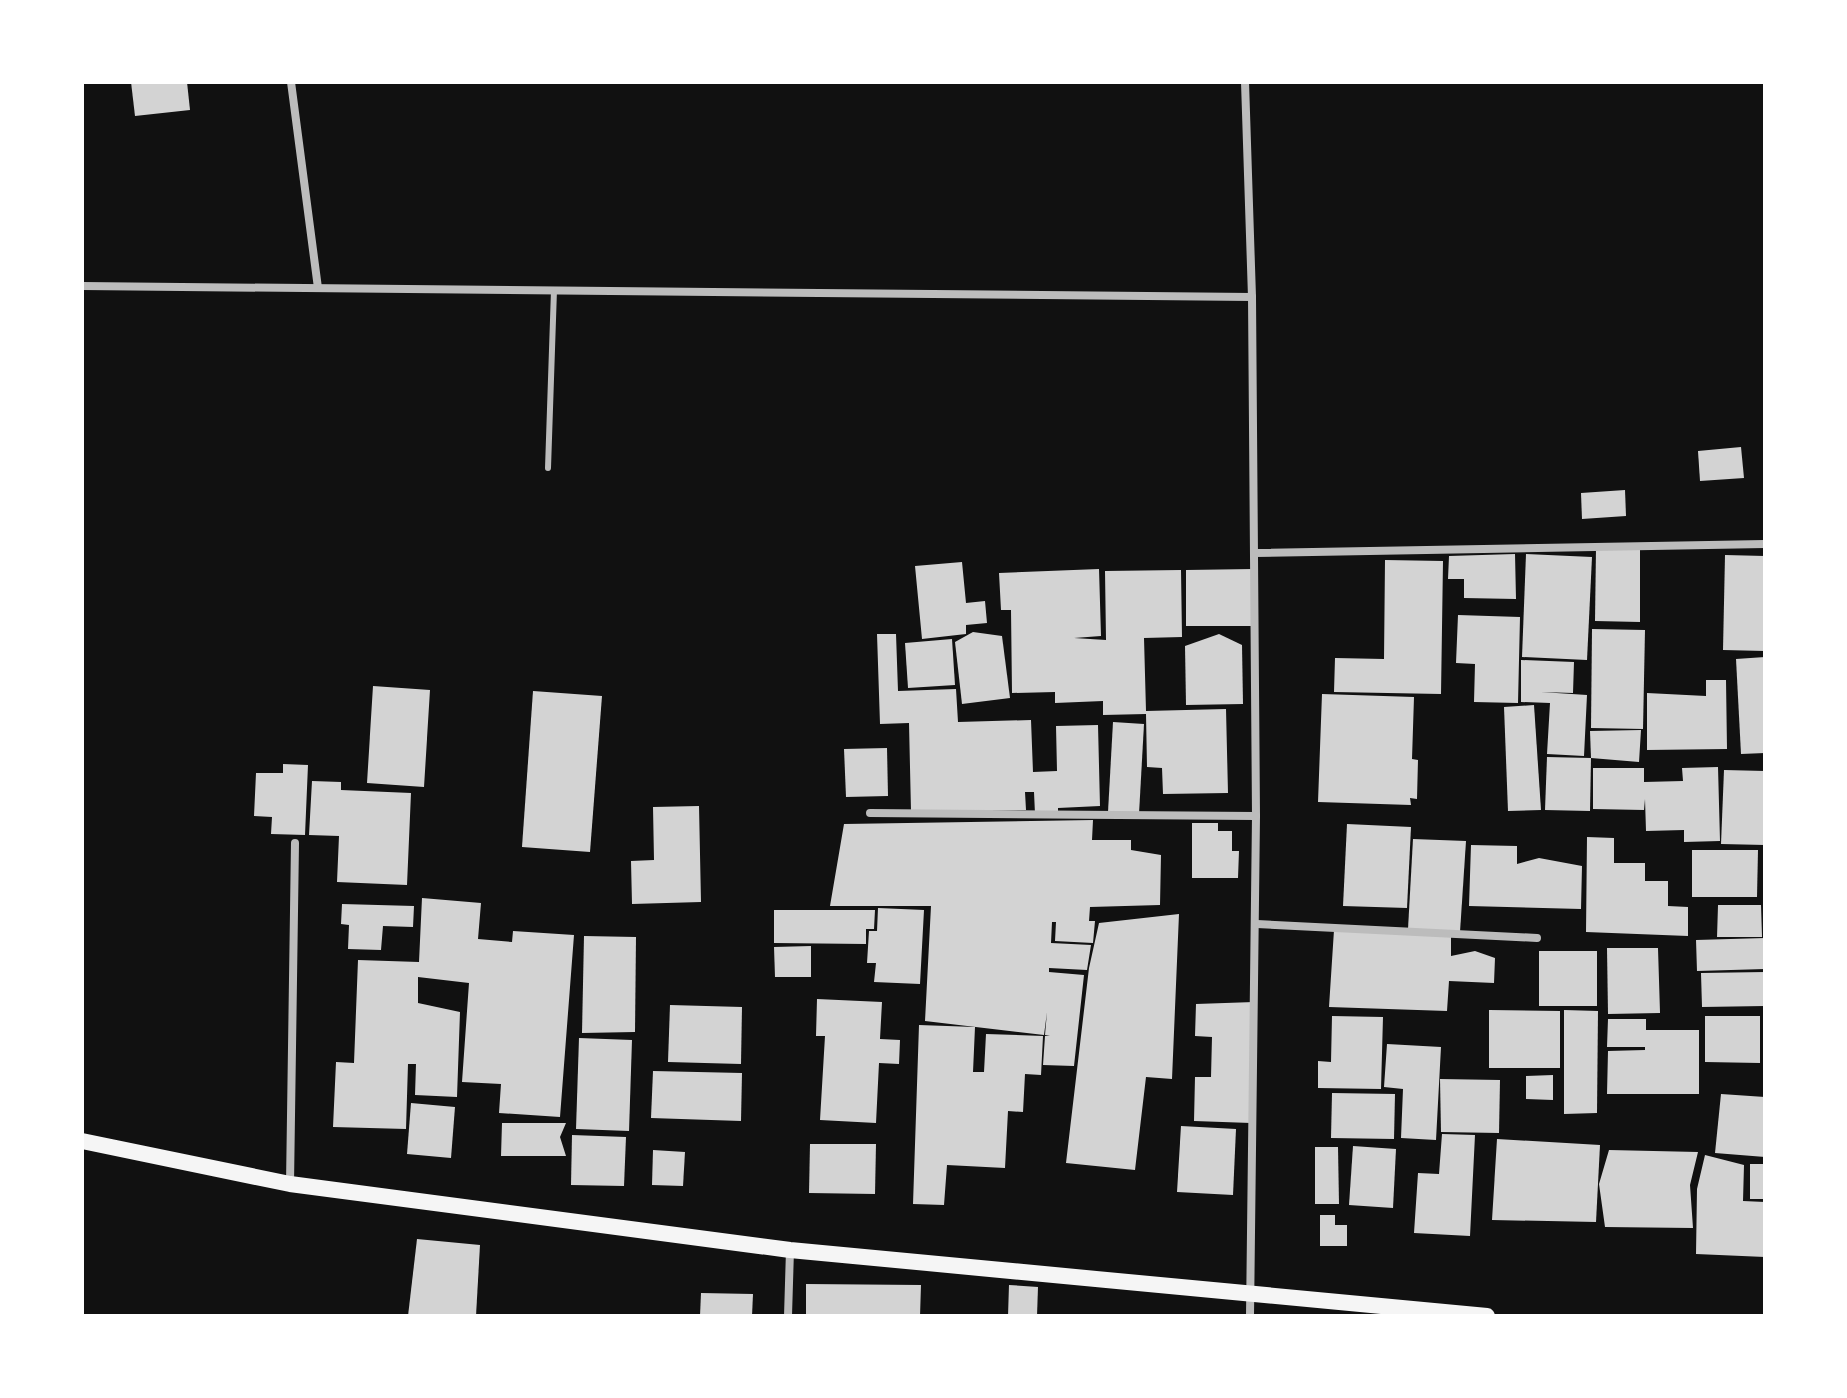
<svg xmlns="http://www.w3.org/2000/svg" width="1847" height="1398" font-family="Arial,sans-serif">
	<rect width="100%" height="100%" fill="#111"/>
	<!-- building -->
	<g fill="#d3d3d3">
		<path d="M131 82H187L190 110 135 116Z"/>
		<path d="M1741 447 1744 478 1700 481 1698 451Z"/>
		<path d="M1625 490 1626 516 1582 519 1581 493Z"/>
		<path d="M1596 548H1640V622L1595 621Z"/>
		<path d="M1515 554 1516 599 1464 598V579H1448L1449 556Z"/>
		<path d="M1526 554 1592 557 1587 660 1522 657Z"/>
		<path d="M1725 555 1765 556V651L1723 650Z"/>
		<path d="M1385 560 1443 561 1441 694 1334 692 1335 658 1384 659Z"/>
		<path d="M962 562 966 603 985 601 987 623 966 625V634L922 639 915 566Z"/>
		<path d="M1099 569 1101 636 1074 638 1106 640 1105 571 1181 570 1182 637 1144 638 1146 711 1226 709 1228 793 1163 794 1162 768 1147 767 1146 714 1103 715V701L1055 703V692L1012 693 1011 610H1001L999 573Z"/>
		<path d="M1253 569 1252 626H1186V570Z"/>
		<path d="M1458 615 1520 617 1518 703 1474 702 1475 664 1456 663Z"/>
		<path d="M1592 629 1645 630 1643 729 1591 728Z"/>
		<path d="M973 632 1002 636 1010 698 962 704 955 642Z"/>
		<path d="M877 634H896L898 691 956 689 958 722 1031 720 1033 772 1057 771 1056 726 1098 725 1100 806 1058 808V813L1035 814 1034 792H1025L1026 810 911 811 909 723 880 724Z"/>
		<path d="M1219 634 1242 645 1243 704 1186 705 1185 646Z"/>
		<path d="M952 639 955 685 908 688 905 643Z"/>
		<path d="M1765 657V753L1741 754 1736 659Z"/>
		<path d="M1521 660 1574 662 1573 693 1541 692 1587 695 1584 756 1547 754 1550 703 1521 702Z"/>
		<path d="M1706 680H1726L1727 749 1647 750V693L1706 696Z"/>
		<path d="M373 686 430 690 424 787 367 783Z"/>
		<path d="M533 691 602 696 590 852 522 847Z"/>
		<path d="M1322 694 1414 697 1412 759 1418 760 1417 799 1410 798 1411 805 1318 802Z"/>
		<path d="M1534 705 1541 810 1508 811 1504 707Z"/>
		<path d="M1113 722 1144 724 1139 814 1108 812Z"/>
		<path d="M1641 730 1639 762 1591 758 1590 731Z"/>
		<path d="M887 748 888 796 846 797 844 749Z"/>
		<path d="M1547 757 1591 758 1590 811 1545 810Z"/>
		<path d="M283 764 308 765 305 835 271 834 272 817 254 816 256 773H283Z"/>
		<path d="M1718 767 1720 841 1684 842V830L1646 831 1645 799 1644 810 1593 809V768H1644V782L1683 781 1682 768Z"/>
		<path d="M1724 770 1765 771V845L1721 844Z"/>
		<path d="M312 781 341 782V790L411 793 407 885 337 882 339 836 309 835Z"/>
		<path d="M699 806 701 902 632 904 631 861 654 860 653 807Z"/>
		<path d="M1093 820 1092 840H1131V850L1161 855 1160 905 1090 907 1089 921H1095L1093 943 1055 941 1056 922H1052L1051 943 1091 945 1087 970 1049 968V972L1084 975 1074 1066 1043 1065 1045 1036H1050L1045 1035 1047 1012 1044 1035 925 1021 931 906H830L844 824Z"/>
		<path d="M1192 823H1218V831H1232V851H1239L1238 878H1192Z"/>
		<path d="M1347 824 1411 827 1407 908 1343 906Z"/>
		<path d="M1587 837 1614 838V863H1645V881H1668V906L1688 907V936L1586 932Z"/>
		<path d="M1413 839 1466 841 1460 932 1408 929Z"/>
		<path d="M1471 845 1517 846V864L1539 858 1582 866 1581 909 1469 906Z"/>
		<path d="M1692 850H1758L1757 897H1692Z"/>
		<path d="M422 898 481 903 478 939 512 942 513 931 574 935 560 1117 499 1113 501 1084 462 1082 469 983 418 977V1003L460 1012 457 1097 415 1095 416 1064H408L406 1129 333 1127 336 1062 354 1063 358 960 419 962Z"/>
		<path d="M342 904 414 906 413 927 383 926 381 950 348 949 349 925 341 924Z"/>
		<path d="M1718 905H1761L1762 937H1717Z"/>
		<path d="M878 908 924 910 920 984 874 982 876 963H867L869 931H877Z"/>
		<path d="M774 910H875L874 929H866V944L774 943Z"/>
		<path d="M1179 914 1172 1079 1146 1077 1135 1170 1066 1163 1089 968 1099 923Z"/>
		<path d="M1334 930 1451 937V956L1475 951 1495 958 1494 983 1449 981 1447 1011 1329 1007Z"/>
		<path d="M584 936 636 937 635 1032 582 1033Z"/>
		<path d="M1765 938V969L1697 971 1696 940Z"/>
		<path d="M811 946V977H775L774 947Z"/>
		<path d="M1607 948H1658L1660 1013 1608 1014Z"/>
		<rect x="1539" y="951" width="58" height="55"/>
		<path d="M1765 972V1006L1702 1007 1701 973Z"/>
		<path d="M817 999 882 1002 880 1039 900 1040 899 1064 879 1063 876 1123 820 1120 825 1036H816Z"/>
		<path d="M1254 1002 1251 1123 1194 1121 1195 1077H1211L1212 1037 1195 1036 1196 1004Z"/>
		<path d="M670 1005 742 1007 741 1064 668 1062Z"/>
		<path d="M1489 1010 1560 1011V1068H1489Z"/>
		<path d="M1564 1010 1598 1011 1597 1113 1564 1114Z"/>
		<path d="M1332 1016 1383 1017 1381 1089 1318 1088V1061L1331 1062Z"/>
		<path d="M1705 1016H1760V1063L1705 1062Z"/>
		<path d="M1608 1019H1646V1030H1699V1094H1607L1608 1051 1645 1050V1047H1607Z"/>
		<path d="M919 1025 975 1027 973 1072H984L986 1034 1043 1036 1041 1075 1025 1074 1023 1112 1008 1111 1005 1168 947 1165 944 1205 913 1204Z"/>
		<path d="M579 1038 632 1040 629 1131 576 1129Z"/>
		<path d="M1387 1044 1441 1047 1436 1140 1401 1138 1403 1089 1384 1087Z"/>
		<path d="M653 1071 742 1073 741 1121 651 1118Z"/>
		<path d="M1553 1075V1100L1526 1099V1076Z"/>
		<path d="M1440 1079 1500 1080 1499 1133 1441 1132Z"/>
		<path d="M1332 1093 1395 1094 1394 1139 1331 1138Z"/>
		<path d="M1721 1094 1765 1097V1157L1715 1153Z"/>
		<path d="M411 1103 455 1107 451 1158 407 1154Z"/>
		<path d="M502 1123H566L560 1137 566 1156H501Z"/>
		<path d="M1181 1126 1236 1129 1233 1195 1177 1192Z"/>
		<path d="M1442 1134 1475 1135 1470 1236 1414 1233 1418 1173 1439 1174Z"/>
		<path d="M572 1135 626 1137 624 1186 571 1185Z"/>
		<path d="M1497 1139 1600 1145 1596 1222 1492 1220Z"/>
		<path d="M810 1144H876L875 1194 809 1193Z"/>
		<path d="M1353 1146 1396 1149 1393 1208 1349 1205Z"/>
		<path d="M1315 1147H1338L1339 1204H1315Z"/>
		<path d="M653 1150 685 1152 683 1186 652 1185Z"/>
		<path d="M1609 1150 1698 1152 1690 1185 1693 1228 1605 1227 1599 1184Z"/>
		<path d="M1705 1155 1744 1165 1743 1201 1765 1202V1257L1696 1254 1697 1189Z"/>
		<rect x="1750" y="1164" width="15" height="35"/>
		<path d="M1320 1215H1335V1225H1347V1246H1320Z"/>
		<path d="M417 1239 480 1245 476 1316H408Z"/>
		<path d="M806 1284 921 1285 920 1316H806Z"/>
		<path d="M1009 1285 1038 1287 1037 1316H1008Z"/>
		<path d="M701 1293 753 1294 752 1316H700Z"/>
	</g>
	<g fill="none" stroke-linecap="round" stroke-linejoin="round">
		<!-- service -->
		<path stroke="#bcbcbc" stroke-width="6" d="M548 468 554 290"/>
		<!-- minor -->
		<g stroke="#bcbcbc" stroke-width="8">
			<path d="M291 82 318 288"/>
			<path d="M1245 82 1252 297 1256 816 1250 1316"/>
			<path d="M82 286 1252 297"/>
			<path d="M1255 553 1765 544"/>
			<path d="M870 813 1256 816"/>
			<path d="M1257 924 1537 938"/>
			<path d="M290 1184 295 843"/>
			<path d="M788 1316 790 1250"/>
		</g>
		<!-- secondary -->
		<path stroke="#f5f5f5" stroke-width="16" d="M82 1141 290 1184 790 1250 1487 1316"/>
	</g>
	<!-- border -->
	<rect width="1847" height="1398" fill="none" stroke="#ffffff" stroke-width="168"/>
</svg>
